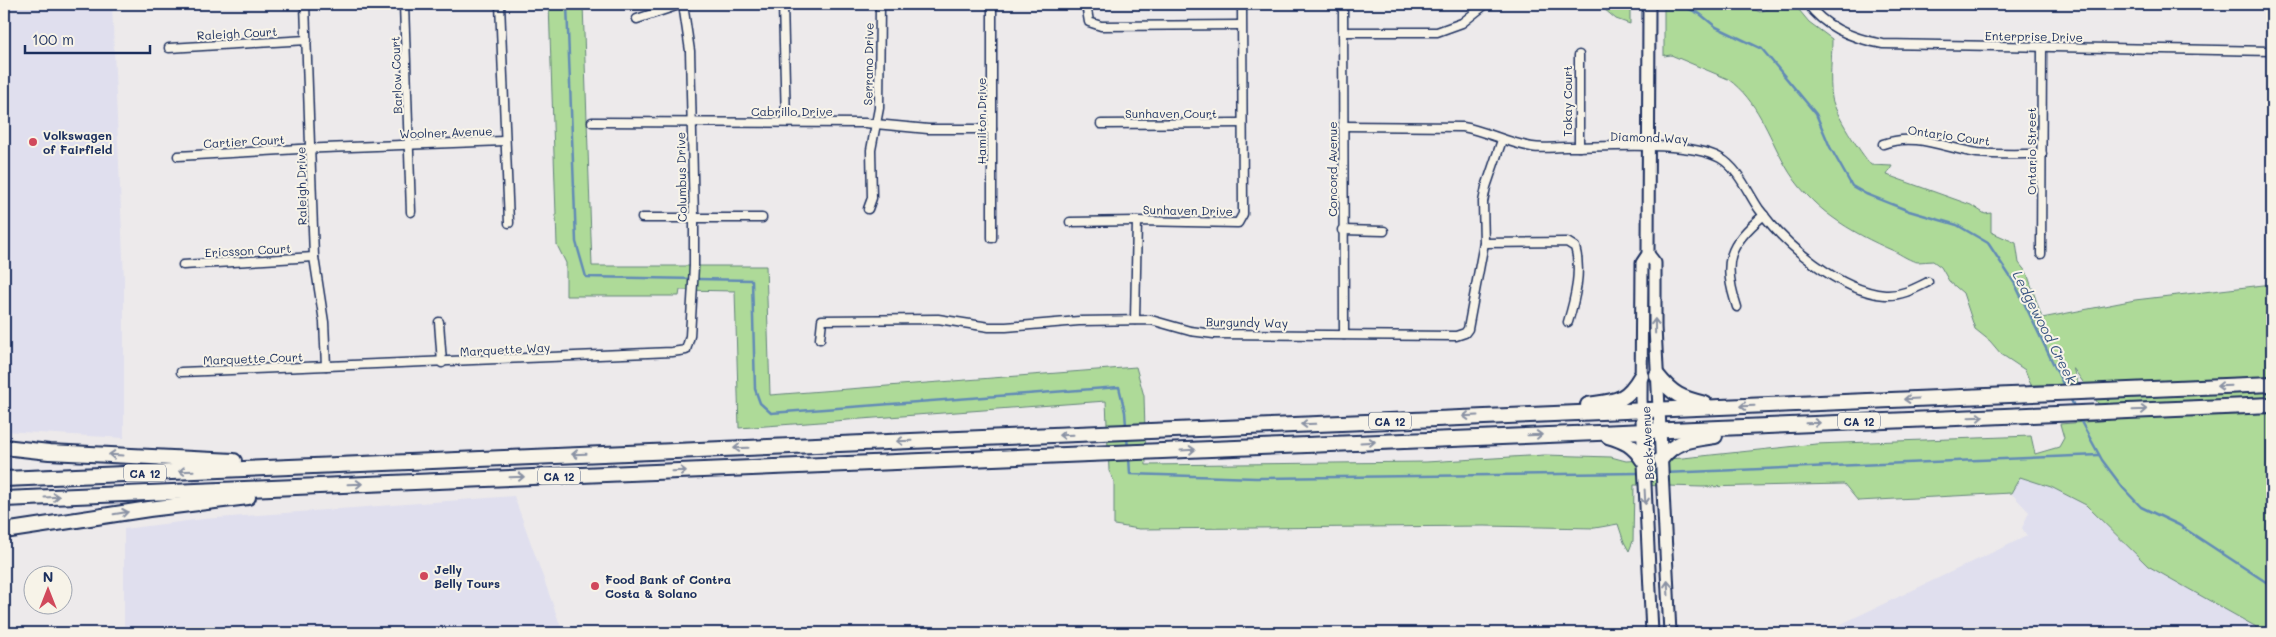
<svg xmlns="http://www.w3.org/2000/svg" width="2276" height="637" font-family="Mali,sans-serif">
	<rect width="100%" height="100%" fill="#edeaeb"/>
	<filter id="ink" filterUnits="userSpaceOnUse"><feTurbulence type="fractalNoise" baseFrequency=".02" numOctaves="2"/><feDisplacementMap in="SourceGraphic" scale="10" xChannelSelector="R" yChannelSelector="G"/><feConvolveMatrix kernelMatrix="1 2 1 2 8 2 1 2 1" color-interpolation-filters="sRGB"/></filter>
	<g filter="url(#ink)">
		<!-- built -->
		<g fill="#e0dfee">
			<path d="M4 4H112L124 279V438L4 431Z"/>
			<path d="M2020 477 2051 487 2086 506 2148 566 2267 633H1842L1839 625 2027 536 2022 528 2029 512 2011 493Z"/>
			<path d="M514 496 563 633H124V529L203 519Z"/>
		</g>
		<!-- green -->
		<g fill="#aeda98" stroke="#64847b">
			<path d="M549 4H583L592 266H766L770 395 1136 367 1144 396 1146 465 1426 462 1545 455 1611 457 1626 461 1683 458 1816 444 2031 436 2035 454 2059 447 2064 438 2060 424 2110 420 2073 368 2078 384 2031 385 2025 370 2001 354 1990 341 1975 329 1963 293 1949 281 1941 267 1933 261C1928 261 1923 262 1918 262 1912 262 1900 254 1894 251 1850 232 1809 208 1785 165 1767 133 1758 101 1728 79L1671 55 1664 56V4H1740L1760 12 1778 4H1794L1809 22 1832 39C1832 58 1829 79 1832 98 1835 114 1860 152 1871 165L1892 166 1887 175 1971 205 1985 214 1991 213V232L2016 243 2019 263 2027 273 2042 318 2135 300 2272 284V633H2267L2148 566 2086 505 2051 487 2020 477 2011 493 1858 501 1844 484 1702 487 1634 485 1633 541 1629 551 1624 542 1618 524 1595 528 1484 526 1139 529 1114 525V481L1109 471 1106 401 739 428 735 291 680 290 679 296H566V263L557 245Z"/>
			<path d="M1598 4H1630V24L1616 19Z"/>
		</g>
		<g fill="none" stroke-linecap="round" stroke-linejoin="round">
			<!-- stream -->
			<g stroke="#628bb6" stroke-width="2.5">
				<path d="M567 4 576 242 586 277 752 280 755 389 760 403 771 413 1119 387 1125 412 1126 426"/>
				<path d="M1679 4 1700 14 1716 27 1762 49 1816 114 1830 147 1852 186 1866 194 1909 211 1957 225 1988 243 2015 284 2065 388"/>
				<path d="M2070 398 2075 408"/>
				<path d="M2079 418 2102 460 2123 488 2141 507 2179 525 2272 586"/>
				<path d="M1127 437 1128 449"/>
				<path d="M1129 457 1130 474 1256 478 1641 473"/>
				<path d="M1647 473H1659"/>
				<path d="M1664 473 2099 455"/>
			</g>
			<!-- street casing -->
			<g stroke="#1b2f5e" stroke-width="11">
				<g id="street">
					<path d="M305 4 314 257 324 322 326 366"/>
					<path d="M404 4 411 212"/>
					<path d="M500 4 509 223"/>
					<path d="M783 4 786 122"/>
					<path d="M1086 4 1089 22 1101 26 1241 25"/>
					<path d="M1343 4 1344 335"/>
					<path d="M1808 4C1825 28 1855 39 1883 44L2272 51"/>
					<path d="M637 19 682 4"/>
					<path d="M1343 32H1437L1462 23 1486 4"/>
					<path d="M169 48 307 40"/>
					<path d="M1579 55V147"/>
					<path d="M592 122 865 123 928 129H992"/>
					<path d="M1101 124 1242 123"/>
					<path d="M1343 126 1463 127C1486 131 1507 143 1532 147 1542 149 1555 147 1566 147 1605 147 1686 140 1720 158 1738 168 1748 193 1759 209 1785 245 1839 291 1885 295 1901 296 1914 289 1928 282"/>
					<path d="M1883 144C1915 132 1945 148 1977 153 1998 155 2021 154 2042 154"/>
					<path d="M178 156 299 149 504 141"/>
					<path d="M868 209 872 198 871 150 879 108 880 4"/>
					<path d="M642 218H762"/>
					<path d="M1070 222 1137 221"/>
					<path d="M1342 230 1384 231"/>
					<path d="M992 238V4"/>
					<path d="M1484 243 1567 242 1575 247C1582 271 1575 299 1568 322"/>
					<path d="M2041 254 2042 47"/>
					<path d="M183 265 314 257"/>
					<path d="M1737 307C1722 262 1728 245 1764 215"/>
					<path d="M1135 320 1137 221 1238 223 1243 214 1242 4"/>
					<path d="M439 322 442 363"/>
					<path d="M820 339 822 320 938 319 989 327H1006L1079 321 1151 320 1190 331 1214 334 1456 336 1465 333 1468 329 1484 243 1483 202 1486 187 1502 140"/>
					<path d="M181 372 672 352 686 350 690 336 694 266V218L690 51 683 4"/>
				</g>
			</g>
			<!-- secondary casing -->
			<g stroke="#1b2f5e" stroke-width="15">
				<g id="secondary">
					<path d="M1649 4 1648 254 1642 263 1641 399 1652 633"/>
					<path d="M1648 254 1655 263V327L1670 633"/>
				</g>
			</g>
			<!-- highway casing -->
			<g stroke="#1b2f5e" stroke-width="18">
				<g id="highway">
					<path d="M1657 375C1673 395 1681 398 1705 404"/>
					<path d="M1588 405C1616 401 1626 402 1641 376"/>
					<path d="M1608 436C1625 441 1633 445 1643 460"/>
					<path d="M4 447 49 452 234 461"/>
					<path d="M1661 459C1675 440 1694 439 1715 436"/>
					<path d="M4 479 2272 384"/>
					<path d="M4 499 2272 405"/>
					<path d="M4 531 149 509 248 497"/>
				</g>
			</g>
			<!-- street -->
			<use href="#street" stroke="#f7f3e8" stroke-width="8"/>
			<!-- secondary -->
			<use href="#secondary" stroke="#f7f3e8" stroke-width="11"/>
			<!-- highway -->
			<use href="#highway" stroke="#f7f3e8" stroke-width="14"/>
		</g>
		<!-- one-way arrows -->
		<defs><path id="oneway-shaft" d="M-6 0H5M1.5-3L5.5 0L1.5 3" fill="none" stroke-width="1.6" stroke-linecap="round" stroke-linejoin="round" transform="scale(1.25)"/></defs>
		<g stroke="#8991a3">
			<use href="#oneway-shaft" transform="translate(1655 326) rotate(-91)"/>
			<use href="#oneway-shaft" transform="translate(2224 386) rotate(178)"/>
			<use href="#oneway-shaft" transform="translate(1911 399) rotate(177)"/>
			<use href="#oneway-shaft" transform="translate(1747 406) rotate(178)"/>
			<use href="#oneway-shaft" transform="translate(2140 410) rotate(-2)"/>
			<use href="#oneway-shaft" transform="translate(1470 416) rotate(177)"/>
			<use href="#oneway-shaft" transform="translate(1976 417) rotate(-2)"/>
			<use href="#oneway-shaft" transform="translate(1813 423) rotate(-2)"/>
			<use href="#oneway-shaft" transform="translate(1308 424) rotate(178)"/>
			<use href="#oneway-shaft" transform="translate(1066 435) rotate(178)"/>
			<use href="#oneway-shaft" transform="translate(1535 435) rotate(-2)"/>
			<use href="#oneway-shaft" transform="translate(904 441) rotate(178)"/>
			<use href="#oneway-shaft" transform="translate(1368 442) rotate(-3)"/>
			<use href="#oneway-shaft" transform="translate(741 448) rotate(178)"/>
			<use href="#oneway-shaft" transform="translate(1188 450) rotate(-3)"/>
			<use href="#oneway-shaft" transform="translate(579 454) rotate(178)"/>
			<use href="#oneway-shaft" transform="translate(116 455) rotate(-177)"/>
			<use href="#oneway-shaft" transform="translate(186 471) rotate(178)"/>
			<use href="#oneway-shaft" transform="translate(679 471) rotate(-2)"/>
			<use href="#oneway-shaft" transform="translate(517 477) rotate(-2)"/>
			<use href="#oneway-shaft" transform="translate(355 484) rotate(-2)"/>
			<use href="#oneway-shaft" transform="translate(52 497) rotate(-3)"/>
			<use href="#oneway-shaft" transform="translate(1645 497) rotate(87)"/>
			<use href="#oneway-shaft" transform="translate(121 513) rotate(-9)"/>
			<use href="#oneway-shaft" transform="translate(1668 588) rotate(-93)"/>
		</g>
	</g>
	<!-- markers -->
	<g fill="#d1495b" stroke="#f7f3e8" stroke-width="2">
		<circle cx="33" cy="142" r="5"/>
		<circle cx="424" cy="576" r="5"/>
		<circle cx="595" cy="586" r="5"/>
	</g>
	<g text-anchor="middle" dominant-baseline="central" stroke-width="4" stroke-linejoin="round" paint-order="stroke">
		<!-- shield labels -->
		<g fill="#f7f3e8" stroke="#5d6a87" stroke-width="1">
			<rect x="1369" y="412.5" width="42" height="17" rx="4"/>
			<rect x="1838" y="412.5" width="42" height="17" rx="4"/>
			<rect x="124" y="464.5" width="42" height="17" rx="4"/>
			<rect x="538" y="467.5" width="42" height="17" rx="4"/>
		</g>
		<g font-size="11" font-weight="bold" fill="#1b2f5e">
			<text x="1390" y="421">CA 12</text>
			<text x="1859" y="421">CA 12</text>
			<text x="145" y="473">CA 12</text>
			<text x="559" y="476">CA 12</text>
		</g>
		<!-- street labels -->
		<g font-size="12" fill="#1b2f5e" stroke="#f7f3e8">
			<text transform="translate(237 33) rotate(-3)">Raleigh Court</text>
			<text transform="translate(2034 36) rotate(1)">Enterprise Drive</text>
			<text transform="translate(868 64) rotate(-89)">Serrano Drive</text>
			<text transform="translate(396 75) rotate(-92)">Barlow Court</text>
			<text transform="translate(1567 101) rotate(-90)">Tokay Court</text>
			<text x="792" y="111">Cabrillo Drive</text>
			<text x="1171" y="113">Sunhaven Court</text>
			<text transform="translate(981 121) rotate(-90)">Hamilton Drive</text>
			<text transform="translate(446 132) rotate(-2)">Woolner Avenue</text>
			<text transform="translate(1949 135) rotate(8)">Ontario Court</text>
			<text transform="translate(1649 137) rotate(2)">Diamond Way</text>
			<text transform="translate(244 141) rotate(-3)">Cartier Court</text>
			<text transform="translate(2031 151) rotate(-90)">Ontario Street</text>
			<text transform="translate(1332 169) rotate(-90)">Concord Avenue</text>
			<text transform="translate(681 177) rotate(-91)">Columbus Drive</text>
			<text transform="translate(301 186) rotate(-91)">Raleigh Drive</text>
			<text transform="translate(1188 210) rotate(1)">Sunhaven Drive</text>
			<text transform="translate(248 250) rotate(-3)">Ericsson Court</text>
			<text transform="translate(1247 322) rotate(1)">Burgundy Way</text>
			<text transform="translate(505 349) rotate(-3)">Marquette Way</text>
			<text transform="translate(253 358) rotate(-2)">Marquette Court</text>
			<text transform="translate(1647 443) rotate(-93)">Beck Avenue</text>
		</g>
		<!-- poi labels -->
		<g font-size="12" font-weight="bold" fill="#1b2f5e" stroke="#f7f3e8" text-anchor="start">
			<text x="43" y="135">Volkswagen<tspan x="43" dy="14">of Fairfield</tspan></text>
			<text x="434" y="569">Jelly<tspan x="434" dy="14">Belly Tours</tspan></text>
			<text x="605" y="579">Food Bank of Contra<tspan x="605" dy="14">Costa &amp; Solano</tspan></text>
		</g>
		<!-- water labels -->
		<g font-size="14" font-style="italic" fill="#395582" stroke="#f7f3e8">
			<text transform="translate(2045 327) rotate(63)">Ledgewood Creek</text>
		</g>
	</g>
	<!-- margin -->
	<rect width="2276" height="637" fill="none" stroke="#f7f3e8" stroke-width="20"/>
	<rect x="10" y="10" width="2256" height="617" fill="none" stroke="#1b2f5e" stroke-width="2" filter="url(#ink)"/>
	<!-- north arrow -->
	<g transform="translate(48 590)"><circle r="24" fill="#f7f3e8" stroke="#9fa5b1"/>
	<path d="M0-4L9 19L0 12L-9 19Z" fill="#d1495b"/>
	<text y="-8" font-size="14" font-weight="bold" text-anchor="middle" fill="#1b2f5e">N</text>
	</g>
	<!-- scale -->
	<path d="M25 45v8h125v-8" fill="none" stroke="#1b2f5e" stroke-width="2.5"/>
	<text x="32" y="45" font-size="15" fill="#1b2f5e" stroke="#f7f3e8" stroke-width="4" paint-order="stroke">100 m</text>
</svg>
